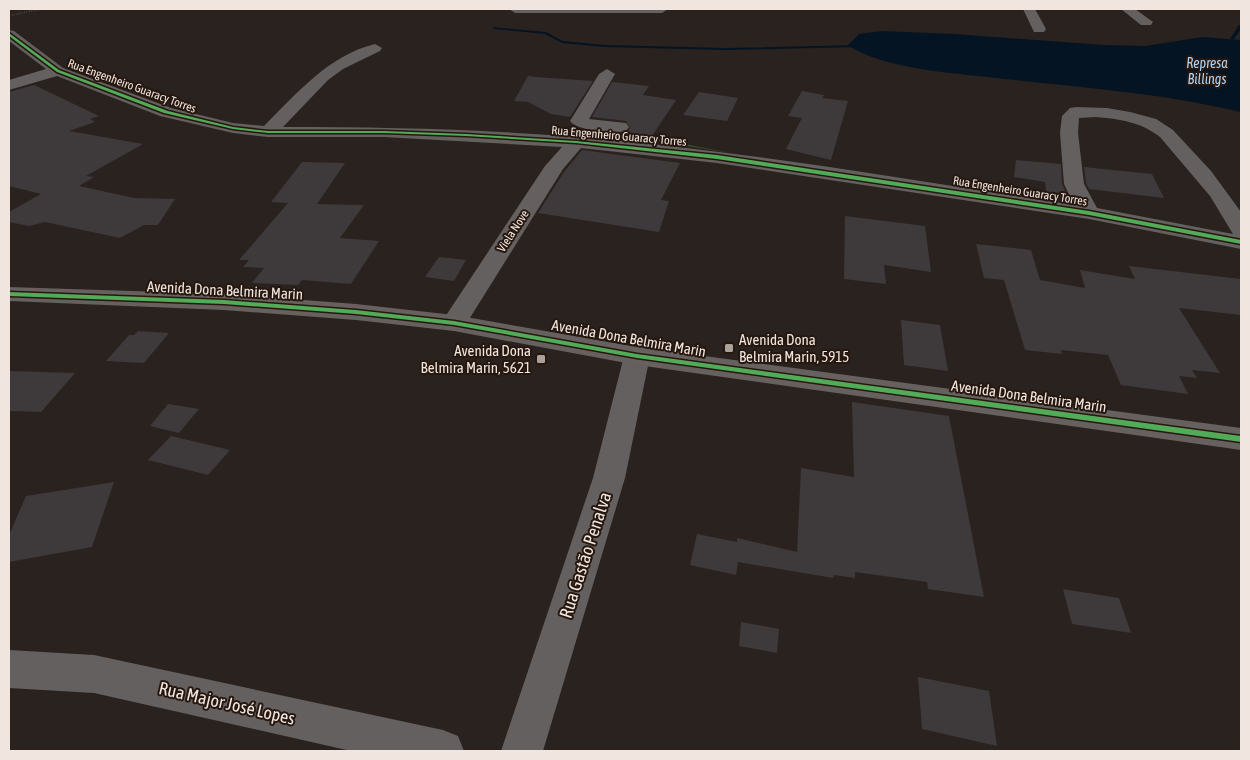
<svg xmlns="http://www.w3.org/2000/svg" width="1250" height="760" font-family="'Asap Condensed',sans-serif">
	<rect width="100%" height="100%" fill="#2a221e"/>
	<!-- green -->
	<path fill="#374c2c" d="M645 136 730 153 637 138 599 139 600 137Z"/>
	<!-- water -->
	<path fill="#041423" d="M882 31 954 34 1104 45 1146 46 1202 37 1241 40V112C1205 104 1169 97 1132 93 1087 87 1041 83 996 78 954 73 882 69 848 45L859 34Z"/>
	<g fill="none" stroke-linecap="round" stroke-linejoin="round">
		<!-- stream -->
		<g fill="#041423" fill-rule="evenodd">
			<path d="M1239 25H1241V29L1234 39H1230Z"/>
			<path d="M492 27 546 32 563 41 605 45 725 48 860 45 862 46 860 47 725 50 605 47 562 43 545 34 494 29Z"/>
		</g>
	</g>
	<!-- building -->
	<g fill="#3e393b">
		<path d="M528 76 536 77 593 81 570 117 551 114 528 102 514 101Z"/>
		<path d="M612 82 649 86 643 95 676 100 648 142 591 137 594 132 626 133 630 128 626 121 592 117Z"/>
		<path d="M34 85 99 116 90 119 95 122 69 131 143 144 86 176 94 177 79 186 134 198 175 199 158 225H144L120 238 45 222 29 226 9 222V212L41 194 9 186V92Z"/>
		<path d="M802 91 824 95 822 98 848 101 831 160 786 149 802 118 788 116Z"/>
		<path d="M699 92 738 98 727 121 683 115Z"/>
		<path d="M582 150 680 163 661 200 669 201 659 232 538 213 564 172Z"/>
		<path d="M1016 160 1061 164 1062 184 1070 201 1047 197 1045 182 1014 177Z"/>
		<path d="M302 162 345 163 317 204 364 205 340 238 379 241 351 284 302 280 298 285 252 283 264 268 243 267 249 260H239L288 203 271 202Z"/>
		<path d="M1084 167 1152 174 1164 198 1089 189 1086 183Z"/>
		<path d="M845 216 925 226 931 272 884 265 886 284 844 279Z"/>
		<path d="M976 244 1031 250 1040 280 1085 288 1080 270 1135 279 1129 266 1241 279V315L1179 308 1220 373 1192 370 1197 378 1179 376 1188 394 1121 385 1108 355 1061 350 1062 354 1025 350 1004 280 984 278Z"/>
		<path d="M439 257 466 260 454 281 425 277Z"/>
		<path d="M901 320 940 325 948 371 904 365Z"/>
		<path d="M138 331 169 333 144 363 106 361 129 335H134Z"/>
		<path d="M9 371 75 373 41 412 9 411Z"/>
		<path d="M852 402 949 416 984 597 928 589 927 582 855 572V578L834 575 833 578 738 562 736 575 690 565 697 534 737 542V538L797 552 801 468 854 477Z"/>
		<path d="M168 404 199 409 179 433 150 426Z"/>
		<path d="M171 436 230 450 208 475 148 460Z"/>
		<path d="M114 482 92 547 9 562V535L26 496Z"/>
		<path d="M1063 589 1119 598 1131 633 1072 624Z"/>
		<path d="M741 622 779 629 777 653 739 646Z"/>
		<path d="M918 677 989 691 997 746 922 729Z"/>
	</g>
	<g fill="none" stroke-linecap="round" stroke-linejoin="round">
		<!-- path -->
		<path stroke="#635e5e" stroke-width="2" stroke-dasharray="0.5 2" stroke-linecap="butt" d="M12 15 41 9"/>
		<!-- minor -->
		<g fill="#64605f" fill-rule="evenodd">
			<path d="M509 9H668L662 13H515Z"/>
			<path d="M1023 9H1035L1046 29 1044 32H1034Z"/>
			<path d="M1121 9H1135L1153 22 1151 25H1141Z"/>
			<path d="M9 30 14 31 63 68 171 108 233 123 264 126C296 94 329 55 375 44L382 48 380 51 343 69 328 80 283 127C381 127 478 129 575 137 742 150 908 180 1074 205L1064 184 1060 133 1062 116 1070 108 1076 107 1107 108 1130 112 1156 119 1173 130 1211 171 1241 212V249L1089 219 717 163 581 148 563 169 463 329 454 331 445 329 441 323 545 166 562 147 384 137H268L233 133 160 116 57 76 9 90V80L46 69 9 41ZM1096 117C1119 119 1141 122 1160 137L1210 196 1233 234 1097 208 1084 184 1078 133 1079 118Z"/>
			<path d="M607 69 615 74 589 119 626 123 629 127 626 131C615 134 577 131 570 121L599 74Z"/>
			<path d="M637 347 646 350 650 356 625 478 543 751H501L593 478 624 356 628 350Z"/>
			<path d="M9 650 94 655 443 730 458 736 464 751H351L94 693 9 688Z"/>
		</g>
		<!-- major -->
		<path fill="#66605f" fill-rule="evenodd" d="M9 287 224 294 356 304 454 315 637 347 1241 428V450L637 365 454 331 356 320 224 310 9 301Z"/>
		<!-- cycleway casing -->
		<g stroke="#26170f" stroke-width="3">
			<g id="cycleway">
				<path d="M9 33 59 70 168 111 233 127 268 131H384L466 134 576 141 717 155 1089 211 1241 240V244L1089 215 717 159 576 143 466 136 384 133H268L233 129 164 113 57 72 9 36Z"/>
				<path d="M9 292 224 300 356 310 454 321 637 354 1241 436V442L637 358 454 325 356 314 224 304 9 296Z"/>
			</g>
		</g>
		<!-- cycleway -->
		<use href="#cycleway" fill="#51ab58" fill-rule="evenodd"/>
	</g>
	<!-- markers -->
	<g fill="#aba19b" stroke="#26170f" stroke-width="2">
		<rect x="724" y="343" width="10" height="10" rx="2.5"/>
		<rect x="536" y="354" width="10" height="10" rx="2.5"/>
	</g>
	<g text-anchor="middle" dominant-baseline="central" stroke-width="4" stroke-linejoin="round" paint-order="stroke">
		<!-- far-street labels -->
		<g font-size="12" fill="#f0e5df" stroke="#26170f">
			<text transform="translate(132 86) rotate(20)">Rua Engenheiro Guaracy Torres</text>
			<text transform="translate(619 136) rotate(5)">Rua Engenheiro Guaracy Torres</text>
			<text transform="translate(1020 191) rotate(9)">Rua Engenheiro Guaracy Torres</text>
			<text transform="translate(513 231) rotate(-57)">Viela Nove</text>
		</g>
		<!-- far-water labels -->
		<g font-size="14" font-style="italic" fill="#aed7f9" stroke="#26170f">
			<text x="1207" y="63">Represa<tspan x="1207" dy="16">Billings</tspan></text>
		</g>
		<!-- street labels -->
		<g font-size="15" fill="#f0e5df" stroke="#26170f">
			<text transform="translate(225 290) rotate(3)">Avenida Dona Belmira Marin</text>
			<text transform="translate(629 338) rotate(10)">Avenida Dona Belmira Marin</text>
			<text transform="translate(1029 396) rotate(8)">Avenida Dona Belmira Marin</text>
		</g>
		<!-- poi labels -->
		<g font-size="15" fill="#f0e5df" stroke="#26170f" text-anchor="start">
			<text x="739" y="339">Avenida Dona<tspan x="739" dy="17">Belmira Marin, 5915</tspan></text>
			<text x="531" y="350" text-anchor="end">Avenida Dona<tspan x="531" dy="17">Belmira Marin, 5621</tspan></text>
		</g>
		<!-- near-street labels -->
		<g font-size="18" fill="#f0e5df" stroke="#26170f">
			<text transform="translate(585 555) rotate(-72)">Rua Gastão Penalva</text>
			<text transform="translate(227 703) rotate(13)">Rua Major José Lopes</text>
		</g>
	</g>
	<!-- border -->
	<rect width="1250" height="760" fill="none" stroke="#f0e5df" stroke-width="20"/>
</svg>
